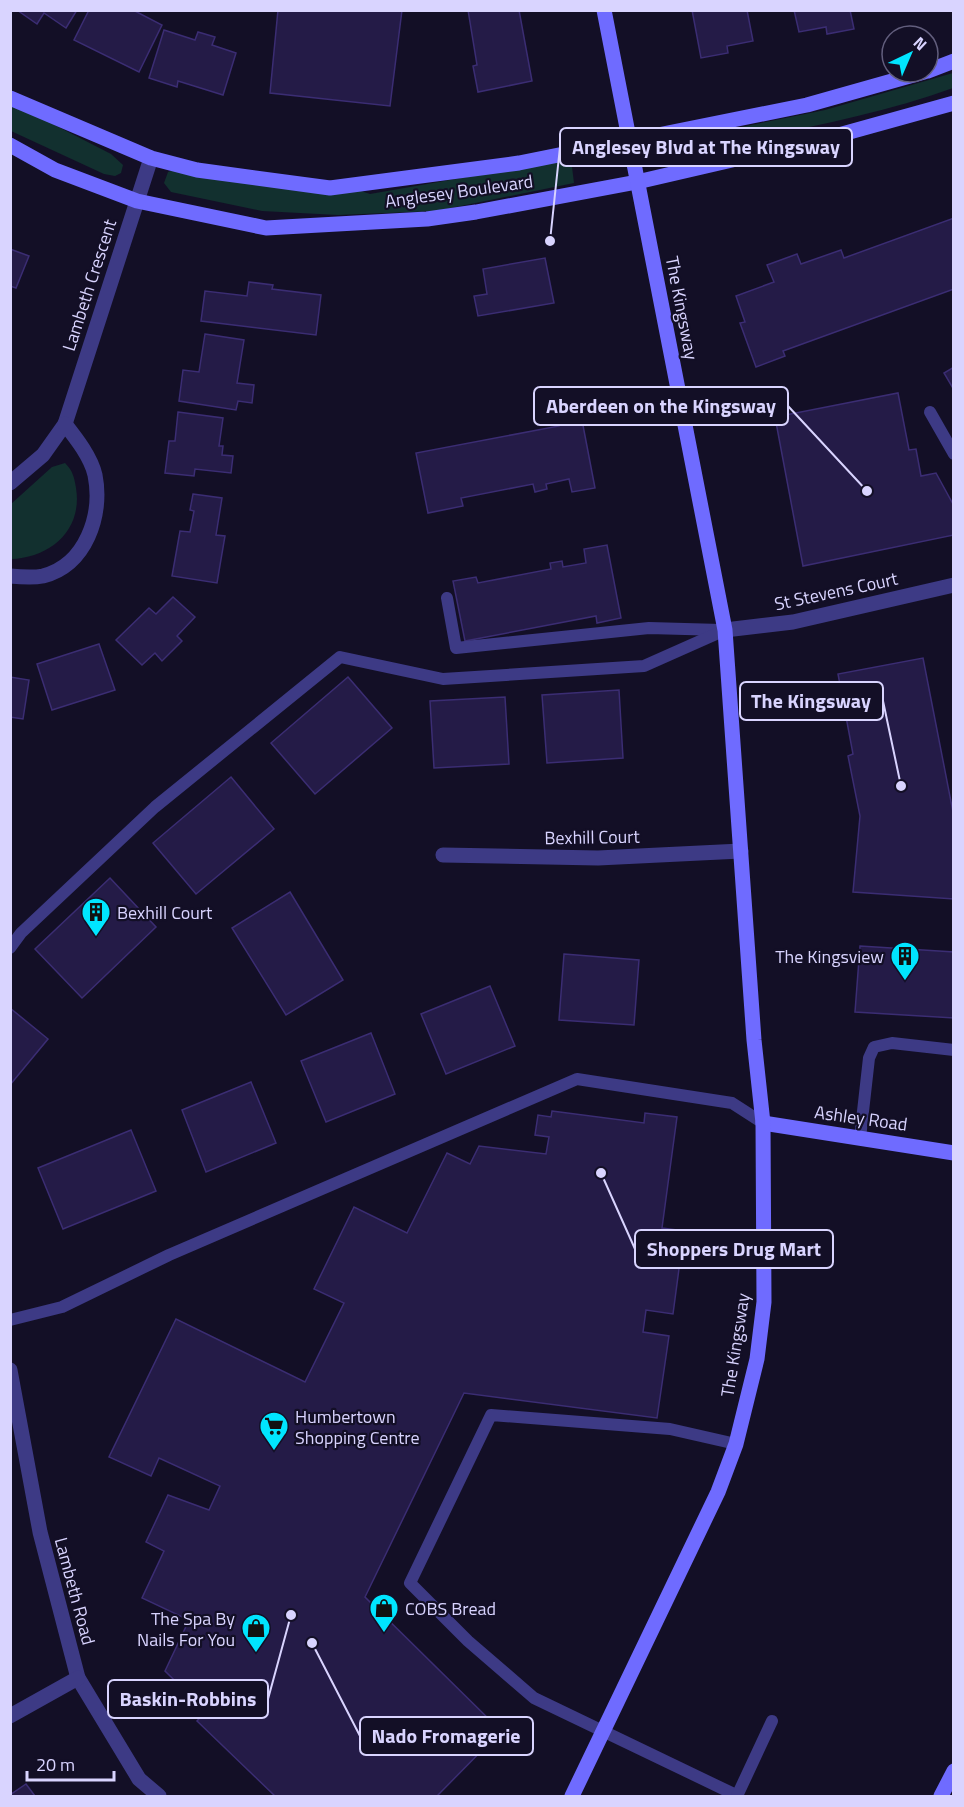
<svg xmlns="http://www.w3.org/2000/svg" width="964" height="1807" font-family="'Titillium Web',sans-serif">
	<rect width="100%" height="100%" fill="#130f26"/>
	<!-- green -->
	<g fill="#12302f">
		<path d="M953 73V88C870 118 781 132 695 150L692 137 825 110Z"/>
		<path d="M10 102 111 154 123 165 121 173 115 176 104 174 11 131Z"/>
		<path d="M571 159 574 183 436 211 338 215 262 211 171 192 164 183 168 172 174 170 352 188 370 194Z"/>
		<path d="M65 463C73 471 74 477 76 488 83 530 50 558 11 559V504L52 467Z"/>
	</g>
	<!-- building -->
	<g fill="#241b47" stroke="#3b2d73" stroke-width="1.5">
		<path d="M17 10H77L66 28 44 13 37 24Z"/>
		<path d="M89 10H133L162 25 139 72 74 40Z"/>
		<path d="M278 10H402L390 106 270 93Z"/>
		<path d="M468 10H519L532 81 478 92 473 66 477 65Z"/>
		<path d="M692 10H747L753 41 727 46 728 53 701 58Z"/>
		<path d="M794 10H850L854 29 827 34 826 27 799 32Z"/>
		<path d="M164 30 195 40 198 32 215 37 212 45 236 53 223 95 178 81 177 87 149 78Z"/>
		<path d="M954 218V289L783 351 785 356 756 367 740 323 745 322 736 296 774 282 767 265 797 254 801 264 841 250 844 258Z"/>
		<path d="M10 249 29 256 16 288 10 286Z"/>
		<path d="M545 258 554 303 478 316 474 296 487 294 483 269Z"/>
		<path d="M249 282 273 285 272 289 321 295 316 335 201 321 205 291 247 296Z"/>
		<path d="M205 334 244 340 237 383 254 385 252 403 238 401 236 410 179 401 183 370 199 372Z"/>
		<path d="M954 367V390L944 373Z"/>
		<path d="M898 393 909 450 916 449 921 476 936 473 954 506V535L803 566 775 417Z"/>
		<path d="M178 412 223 418 219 446H223L222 455 233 456 231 473 195 469 194 476 165 473 169 441H175Z"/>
		<path d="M581 415 595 488 572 492 569 479 546 484 547 489 535 492 533 484 461 498 463 506 428 513 416 453 559 426 558 419Z"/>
		<path d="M193 494 222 498 216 535 225 536 217 583 172 576 180 531 190 532 194 511 190 510Z"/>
		<path d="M607 545 621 618 597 623 596 616 465 641 453 581 476 577 478 583 551 569 550 563 562 561 563 567 586 563 584 549Z"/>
		<path d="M173 597 195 617 177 636 182 641 162 661 155 653 142 665 116 640 149 608 156 614Z"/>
		<path d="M99 644 115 690 52 710 37 664Z"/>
		<path d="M923 658 954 817V899L853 892 860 816 848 756 853 754 838 674Z"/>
		<path d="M10 677 29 680 23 719 10 717Z"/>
		<path d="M348 677 392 728 315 794 271 743Z"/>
		<path d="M619 690 623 758 547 763 542 695Z"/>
		<path d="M505 697 509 764 434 768 430 701Z"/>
		<path d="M231 777 274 829 196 894 153 843Z"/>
		<path d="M110 878 156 927 82 998 35 949Z"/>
		<path d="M290 892 343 980 286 1015 232 928Z"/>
		<path d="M860 946 954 952V1018L855 1012Z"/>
		<path d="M564 954 639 960 634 1025 559 1020Z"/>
		<path d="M490 986 515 1046 446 1074 421 1014Z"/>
		<path d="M10 1008 48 1039 10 1085Z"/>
		<path d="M371 1033 395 1094 326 1122 301 1061Z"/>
		<path d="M251 1082 276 1143 206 1172 182 1110Z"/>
		<path d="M552 1111 644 1123 645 1113 677 1117 662 1228 684 1231 673 1314 646 1310 643 1332 669 1336 657 1418 464 1393 365 1597 501 1731 437 1796H275L197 1721 206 1711 165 1671 189 1620 142 1598 164 1551 146 1542 168 1495 209 1510 220 1486 159 1458 151 1476 109 1457 176 1319 305 1382 344 1303 314 1289 354 1207 407 1233 447 1153 470 1164 479 1146 546 1154 549 1137 535 1135 538 1115 551 1117Z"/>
		<path d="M131 1130 156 1191 63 1229 38 1168Z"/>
		<path d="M26 1784 35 1796H10V1795Z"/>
	</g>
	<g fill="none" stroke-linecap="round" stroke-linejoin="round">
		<!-- lane -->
		<g stroke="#3d3a85" stroke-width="12">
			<path d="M930 412 954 454"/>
			<path d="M447 598 456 648 649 628 721 630"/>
			<path d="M10 948 21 933 155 807 340 657 443 679 644 666 725 630"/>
			<path d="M860 1138 869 1058 874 1047 892 1043 954 1050"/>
			<path d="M10 1320 62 1307 169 1255 577 1079 732 1103 763 1123"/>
			<path d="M736 1444 670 1429 491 1415 410 1583 468 1641 534 1698 738 1796"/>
			<path d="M737 1796 772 1721"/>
		</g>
		<!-- street -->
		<g stroke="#3d3a85" stroke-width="15">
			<path d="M10 483 43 455 65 424 151 158"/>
			<path d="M10 576C20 577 33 578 43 576 86 565 103 515 95 475 91 457 76 438 65 424"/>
			<path d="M725 630 793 622 954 585"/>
			<path d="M443 855 598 858 741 851"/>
			<path d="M10 1370 40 1532 78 1678 139 1779 159 1796"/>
			<path d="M10 1716 78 1678"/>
		</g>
		<!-- secondary -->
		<g stroke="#6f6bff" stroke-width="15">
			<path d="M928 71 954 61"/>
			<path d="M10 98 151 158 197 170 330 188 519 163 807 105 924 72"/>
			<path d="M10 145 55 170 137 201 266 228 427 219 476 212 637 182 835 136 954 103"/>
			<path d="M763 1123 954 1153"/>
			<path d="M572 1796 718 1492 736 1444 757 1359 764 1302 763 1123 754 1040 725 630 604 10"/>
			<path d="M941 1796 954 1771"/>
		</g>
	</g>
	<!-- icons -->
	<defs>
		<g id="building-pin" transform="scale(1.5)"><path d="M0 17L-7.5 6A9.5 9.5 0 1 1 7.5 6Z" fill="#00e5ff" stroke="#130f26"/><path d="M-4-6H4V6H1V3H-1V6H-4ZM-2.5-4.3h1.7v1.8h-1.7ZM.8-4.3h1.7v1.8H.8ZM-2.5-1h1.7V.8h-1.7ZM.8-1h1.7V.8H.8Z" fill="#111"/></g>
		<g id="supermarket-pin" transform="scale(1.5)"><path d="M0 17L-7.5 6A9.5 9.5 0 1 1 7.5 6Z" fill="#00e5ff" stroke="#130f26"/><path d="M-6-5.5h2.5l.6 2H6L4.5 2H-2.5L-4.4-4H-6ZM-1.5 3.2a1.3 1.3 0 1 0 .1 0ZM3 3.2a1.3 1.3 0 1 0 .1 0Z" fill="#111"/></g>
		<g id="shop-pin" transform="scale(1.5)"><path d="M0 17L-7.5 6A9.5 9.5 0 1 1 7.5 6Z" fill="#00e5ff" stroke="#130f26"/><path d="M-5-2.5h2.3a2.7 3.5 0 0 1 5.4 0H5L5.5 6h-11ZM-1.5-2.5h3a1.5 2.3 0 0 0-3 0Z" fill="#111"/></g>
	</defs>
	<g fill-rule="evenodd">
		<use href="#building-pin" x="96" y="912"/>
		<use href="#building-pin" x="905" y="956"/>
		<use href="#supermarket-pin" x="274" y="1426"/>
		<use href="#shop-pin" x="384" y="1608"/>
		<use href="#shop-pin" x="256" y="1628"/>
	</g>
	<g text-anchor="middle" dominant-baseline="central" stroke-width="4.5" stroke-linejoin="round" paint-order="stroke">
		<!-- street labels -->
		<g font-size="18" fill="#d9d4ff" stroke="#130f26">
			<text transform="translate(459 191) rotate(-8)">Anglesey Boulevard</text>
			<text transform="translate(89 285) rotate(-72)">Lambeth Crescent</text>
			<text transform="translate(682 308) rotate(79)">The Kingsway</text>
			<text transform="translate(836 591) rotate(-12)">St Stevens Court</text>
			<text transform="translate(592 837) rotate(-1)">Bexhill Court</text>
			<text transform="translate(861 1118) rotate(8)">Ashley Road</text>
			<text transform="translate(735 1345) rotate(-81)">The Kingsway</text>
			<text transform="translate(75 1591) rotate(75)">Lambeth Road</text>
		</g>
		<!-- poi labels -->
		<g font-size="18" fill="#d9d4ff" stroke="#130f26" text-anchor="start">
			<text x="117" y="912">Bexhill Court</text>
			<text x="884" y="956" text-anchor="end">The Kingsview</text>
			<text x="295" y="1416">Humbertown<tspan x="295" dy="21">Shopping Centre</tspan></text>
			<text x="405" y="1608">COBS Bread</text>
			<text x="235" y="1618" text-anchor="end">The Spa By<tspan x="235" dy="21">Nails For You</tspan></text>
		</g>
	</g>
	<!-- callouts -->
	<path fill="none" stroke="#d9d4ff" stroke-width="2" d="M550 241L560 147M867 491L788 406M901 786L883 701M601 1173L635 1249M291 1615L268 1699M312 1643L360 1736"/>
	<g fill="#d9d4ff" stroke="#130f26" stroke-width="2">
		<circle cx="550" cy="241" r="6"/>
		<circle cx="867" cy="491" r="6"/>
		<circle cx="901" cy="786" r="6"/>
		<circle cx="601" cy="1173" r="6"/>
		<circle cx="291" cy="1615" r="6"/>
		<circle cx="312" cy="1643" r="6"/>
	</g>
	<g fill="#130f26" stroke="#d9d4ff" stroke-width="2">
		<rect x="560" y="128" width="292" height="38" rx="6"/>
		<rect x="534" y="387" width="254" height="38" rx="6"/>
		<rect x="740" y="682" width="143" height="38" rx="6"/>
		<rect x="635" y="1230" width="198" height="38" rx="6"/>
		<rect x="108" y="1680" width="160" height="38" rx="6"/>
		<rect x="360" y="1717" width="173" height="38" rx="6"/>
	</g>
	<g font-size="20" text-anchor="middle" font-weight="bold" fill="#d9d4ff">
		<text x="706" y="154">Anglesey Blvd at The Kingsway</text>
		<text x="661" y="413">Aberdeen on the Kingsway</text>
		<text x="811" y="708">The Kingsway</text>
		<text x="734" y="1256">Shoppers Drug Mart</text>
		<text x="188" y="1706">Baskin-Robbins</text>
		<text x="446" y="1743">Nado Fromagerie</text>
	</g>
	<!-- border -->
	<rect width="964" height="1807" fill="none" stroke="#d9d4ff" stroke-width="24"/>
	<!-- north arrow -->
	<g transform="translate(910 54) rotate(44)"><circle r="28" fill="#130f26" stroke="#625e7d" stroke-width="1.5"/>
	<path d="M0-4.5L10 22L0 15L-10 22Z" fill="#00e5ff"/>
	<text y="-9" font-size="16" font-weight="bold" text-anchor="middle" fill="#d9d4ff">N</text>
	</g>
	<!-- scale -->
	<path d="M27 1771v9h87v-9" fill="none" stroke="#d9d4ff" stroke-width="3"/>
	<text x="36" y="1771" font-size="18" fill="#d9d4ff" stroke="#130f26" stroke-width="4.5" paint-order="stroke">20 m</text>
</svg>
